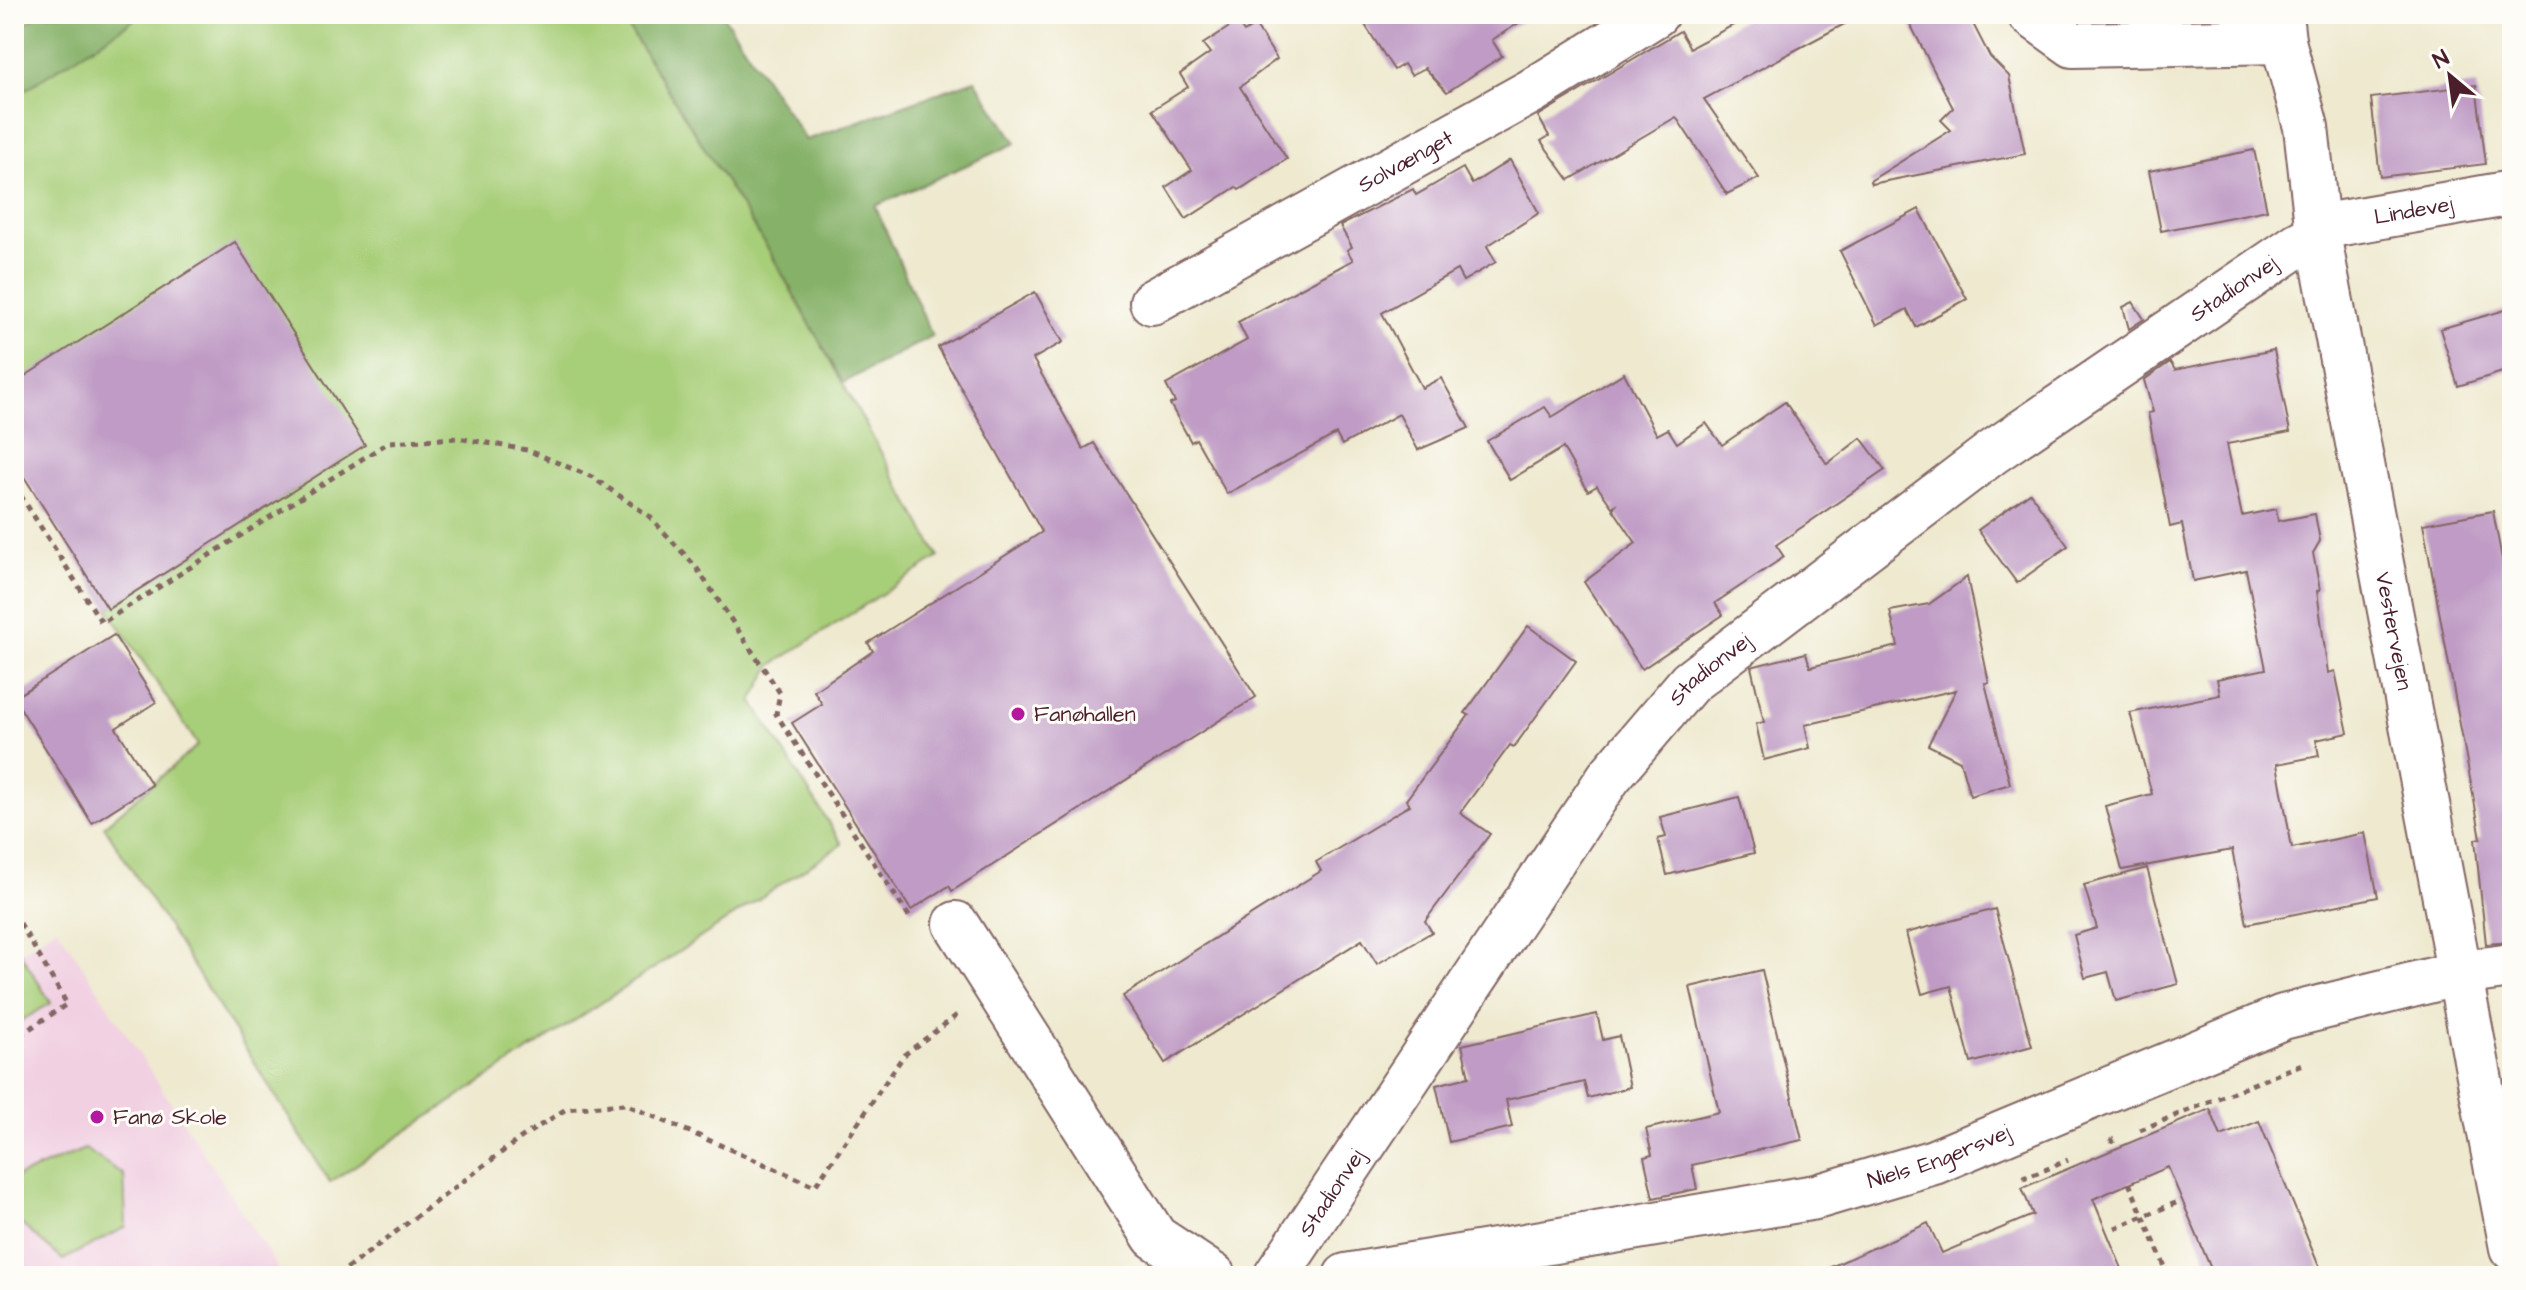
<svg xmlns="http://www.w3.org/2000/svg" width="2526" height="1290" font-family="'Architects Daughter',sans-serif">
	<rect width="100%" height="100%" fill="#fdfcf7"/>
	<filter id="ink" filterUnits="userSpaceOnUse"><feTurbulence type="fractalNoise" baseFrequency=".0125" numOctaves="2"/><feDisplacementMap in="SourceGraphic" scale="16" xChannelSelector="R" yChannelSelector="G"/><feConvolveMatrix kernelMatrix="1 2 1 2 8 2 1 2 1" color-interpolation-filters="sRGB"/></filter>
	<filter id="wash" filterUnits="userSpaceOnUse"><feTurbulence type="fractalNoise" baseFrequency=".006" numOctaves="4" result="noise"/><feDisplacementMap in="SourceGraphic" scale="32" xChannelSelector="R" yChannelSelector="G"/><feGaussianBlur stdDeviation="1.8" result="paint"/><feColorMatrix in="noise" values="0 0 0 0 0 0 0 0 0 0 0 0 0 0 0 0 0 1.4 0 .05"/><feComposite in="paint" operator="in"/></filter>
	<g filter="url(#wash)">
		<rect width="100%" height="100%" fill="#eee9cf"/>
		<!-- built -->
		<path fill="#f1d0e2" d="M57 927 283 1276H14V958Z"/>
		<!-- green -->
		<g fill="#a7ce78" stroke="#787652" stroke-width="2">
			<path d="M143 14H620L770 252 939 557 772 665 752 701 842 844 330 1182 104 826 198 745 108 609 365 445 14 383V97Z"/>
			<path d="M14 943 51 1003 14 1025Z"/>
			<path d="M85 1149 124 1175 126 1227 63 1260 14 1218V1178Z"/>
		</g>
		<!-- forest -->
		<g fill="#85b168" stroke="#68684a" stroke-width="2">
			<path d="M39 14H143L14 97V30Z"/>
			<path d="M620 14H722L806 140 975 80 1016 143 875 206 932 336 843 383 770 252Z"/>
		</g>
		<g id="blocks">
			<!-- building -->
			<g fill="#bf9bc5">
				<path d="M1358 14H1533L1492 40 1502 56 1447 92 1425 68 1411 75 1404 64 1394 70Z"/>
				<path d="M1754 14H1863L1704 99 1759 178 1727 194 1676 117 1569 180 1541 141 1549 136 1538 116 1680 31 1690 48Z"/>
				<path d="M1905 14H1968L1990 57 2009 76 2025 154 1871 184 1870 181 1951 130 1941 120 1953 108Z"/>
				<path d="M1237 22 1244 32 1255 25 1277 59 1240 87 1287 159 1239 190 1236 187 1186 219 1166 187 1192 170 1152 110 1188 87 1180 74 1210 53 1203 44Z"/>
				<path d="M2476 85 2486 164 2380 177 2371 98Z"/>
				<path d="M2254 150 2267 210 2161 231 2149 171Z"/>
				<path d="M1510 160 1539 213 1487 246 1496 262 1463 281 1457 270 1382 313 1422 388 1441 378 1469 428 1418 450 1399 414 1342 445 1336 434 1227 494 1196 439 1191 442 1170 404 1175 402 1166 385 1247 340 1238 322 1353 260 1347 250 1352 247 1340 226 1413 189 1416 195 1463 168 1472 184Z"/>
				<path d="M1919 209 1967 299 1916 327 1907 309 1877 325 1840 251Z"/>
				<path d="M235 242 365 445 108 609 14 461V383Z"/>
				<path d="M1035 292 1063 342 1033 359 1083 449 1094 443 1256 697 952 891 949 886 911 910 792 723 822 704 814 691 873 651 868 643 1042 532 938 347Z"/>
				<path d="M2133 302 2144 319 2129 329 2123 307Z"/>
				<path d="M2512 308V369L2458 386 2440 329Z"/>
				<path d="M2274 350 2290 432 2227 444 2242 516 2276 509 2278 521 2315 514 2320 541 2313 553 2320 590 2317 591 2328 673 2335 671 2348 733 2316 740 2319 756 2277 764 2292 848 2365 833 2378 897 2247 924 2232 850 2122 870 2105 806 2152 794 2130 713 2220 695 2217 679 2266 669 2246 570 2193 581 2182 524 2170 527 2148 413 2153 412 2144 380 2170 362 2175 370Z"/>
				<path d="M1624 373 1657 435 1668 429 1677 443 1706 423 1722 445 1785 402 1827 464 1861 438 1885 470 1776 545 1784 557 1715 603 1723 615 1642 669 1584 582 1636 543 1613 509 1615 505 1612 507 1597 486 1588 491 1563 448 1510 480 1487 441 1545 407 1552 417Z"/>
				<path d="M2030 493 2068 546 2017 583 1978 530Z"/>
				<path d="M2493 511 2512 613V942L2486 944 2475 839 2481 838 2423 524Z"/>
				<path d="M1967 577 1989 683H1985L2010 784 1970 796 1960 761 1928 745 1956 690 1805 725 1810 748 1764 760 1756 724 1764 722 1751 667 1806 653 1810 667 1898 646 1890 611 1929 604Z"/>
				<path d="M1528 626 1576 661 1514 747 1510 745 1460 813 1490 834 1425 921 1432 932 1377 964 1362 940 1165 1063 1123 996 1321 871 1316 862 1410 805 1406 800 1469 715 1465 713Z"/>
				<path d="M114 635 156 702 116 728 152 785 92 823 14 698Z"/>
				<path d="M1739 797 1754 853 1667 875 1658 839 1666 837 1660 817Z"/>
				<path d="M2147 868 2178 984 2116 1001 2108 972 2085 978 2074 935 2097 928 2084 885Z"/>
				<path d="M1995 909 2032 1046 1971 1063 1951 986 1922 994 1906 933Z"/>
				<path d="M1762 970 1802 1140 1692 1165 1697 1189 1653 1198 1644 1157 1652 1155 1646 1129 1719 1112 1690 987Z"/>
				<path d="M1597 1014 1603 1040 1619 1036 1630 1087 1588 1098 1584 1082 1506 1100 1512 1127 1449 1142 1436 1085 1469 1077 1462 1045Z"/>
				<path d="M2210 1109 2221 1136 2259 1121 2323 1276H2214L2168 1167 2093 1199 2125 1276H1811L1928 1223 1942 1253 2033 1215 2022 1188Z"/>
			</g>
		</g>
	</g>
	<g filter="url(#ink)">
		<use href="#blocks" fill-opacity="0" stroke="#836664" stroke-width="2"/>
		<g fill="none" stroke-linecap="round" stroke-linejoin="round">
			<!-- minor casing -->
			<g stroke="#836664" stroke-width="48">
				<g id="minor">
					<path d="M2030 14 2073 45 2283 41"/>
					<path id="s1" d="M1152 302 1532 91 1656 14"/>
					<path d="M956 924 1155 1237 1214 1276"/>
					<path id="s2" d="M1276 1276 1609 777 1690 682 1993 452 2299 244 2336 224 2512 193"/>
					<path id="s3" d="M1346 1276 1816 1197 1934 1162 2283 1017 2460 973 2512 966"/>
				</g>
			</g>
			<!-- tertiary casing -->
			<g stroke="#836664" stroke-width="48">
				<g id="tertiary">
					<path id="s4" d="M2280 14 2283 41 2306 127 2318 234 2512 1248"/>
				</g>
			</g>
			<!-- path -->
			<g stroke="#836664" stroke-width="5" stroke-dasharray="6 6" stroke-linecap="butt">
				<path d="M14 485 102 623 389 442 458 438 527 450 592 477 649 516 696 567 780 693 776 714 912 921"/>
				<path d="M14 913 67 1004 14 1039"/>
				<path d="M2140 1130 2302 1064"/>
				<path d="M2111 1138 2116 1149"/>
				<path d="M2024 1174 2026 1178 2068 1160"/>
				<path d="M2129 1183 2169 1276"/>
				<path d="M2115 1228 2178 1202"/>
				<path d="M337 1276 522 1137 566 1109 625 1104 815 1186 904 1055 961 1012"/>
			</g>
			<!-- minor -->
			<use href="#minor" stroke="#fff" stroke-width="44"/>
			<!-- tertiary -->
			<use href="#tertiary" stroke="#fff" stroke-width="44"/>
		</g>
	</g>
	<!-- markers -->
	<g fill="#b5179e" stroke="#fdfcf7" stroke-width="3">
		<circle cx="1018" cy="714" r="8"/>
		<circle cx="97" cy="1117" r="8"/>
	</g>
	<g text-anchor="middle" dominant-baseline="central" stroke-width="6" stroke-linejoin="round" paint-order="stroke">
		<!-- street labels -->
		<g font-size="22" fill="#4a1f2b" stroke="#fdfcf7">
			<text stroke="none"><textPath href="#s1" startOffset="290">Solvænget</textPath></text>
			<text stroke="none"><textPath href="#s2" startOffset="1596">Lindevej</textPath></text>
			<text stroke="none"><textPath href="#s2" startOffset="1396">Stadionvej</textPath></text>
			<text stroke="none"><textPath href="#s4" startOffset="628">Vestervejen</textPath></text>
			<text stroke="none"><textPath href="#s2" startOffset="748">Stadionvej</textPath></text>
			<text stroke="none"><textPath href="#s3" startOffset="606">Niels Engersvej</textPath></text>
			<text stroke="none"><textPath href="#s2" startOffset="100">Stadionvej</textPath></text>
		</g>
		<!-- poi labels -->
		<g font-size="22" fill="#4a1f2b" stroke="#fdfcf7" text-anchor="start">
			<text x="1034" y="714">Fanøhallen</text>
			<text x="113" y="1117">Fanø Skole</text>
		</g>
	</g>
	<!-- margin -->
	<rect width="2526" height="1290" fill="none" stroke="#fdfcf7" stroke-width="48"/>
	<!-- north arrow -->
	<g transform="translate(2450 76) rotate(331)" stroke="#fdfcf7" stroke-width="6" paint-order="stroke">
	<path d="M0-6L14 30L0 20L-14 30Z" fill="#4a1f2b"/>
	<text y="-12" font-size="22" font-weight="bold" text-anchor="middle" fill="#4a1f2b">N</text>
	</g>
</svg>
